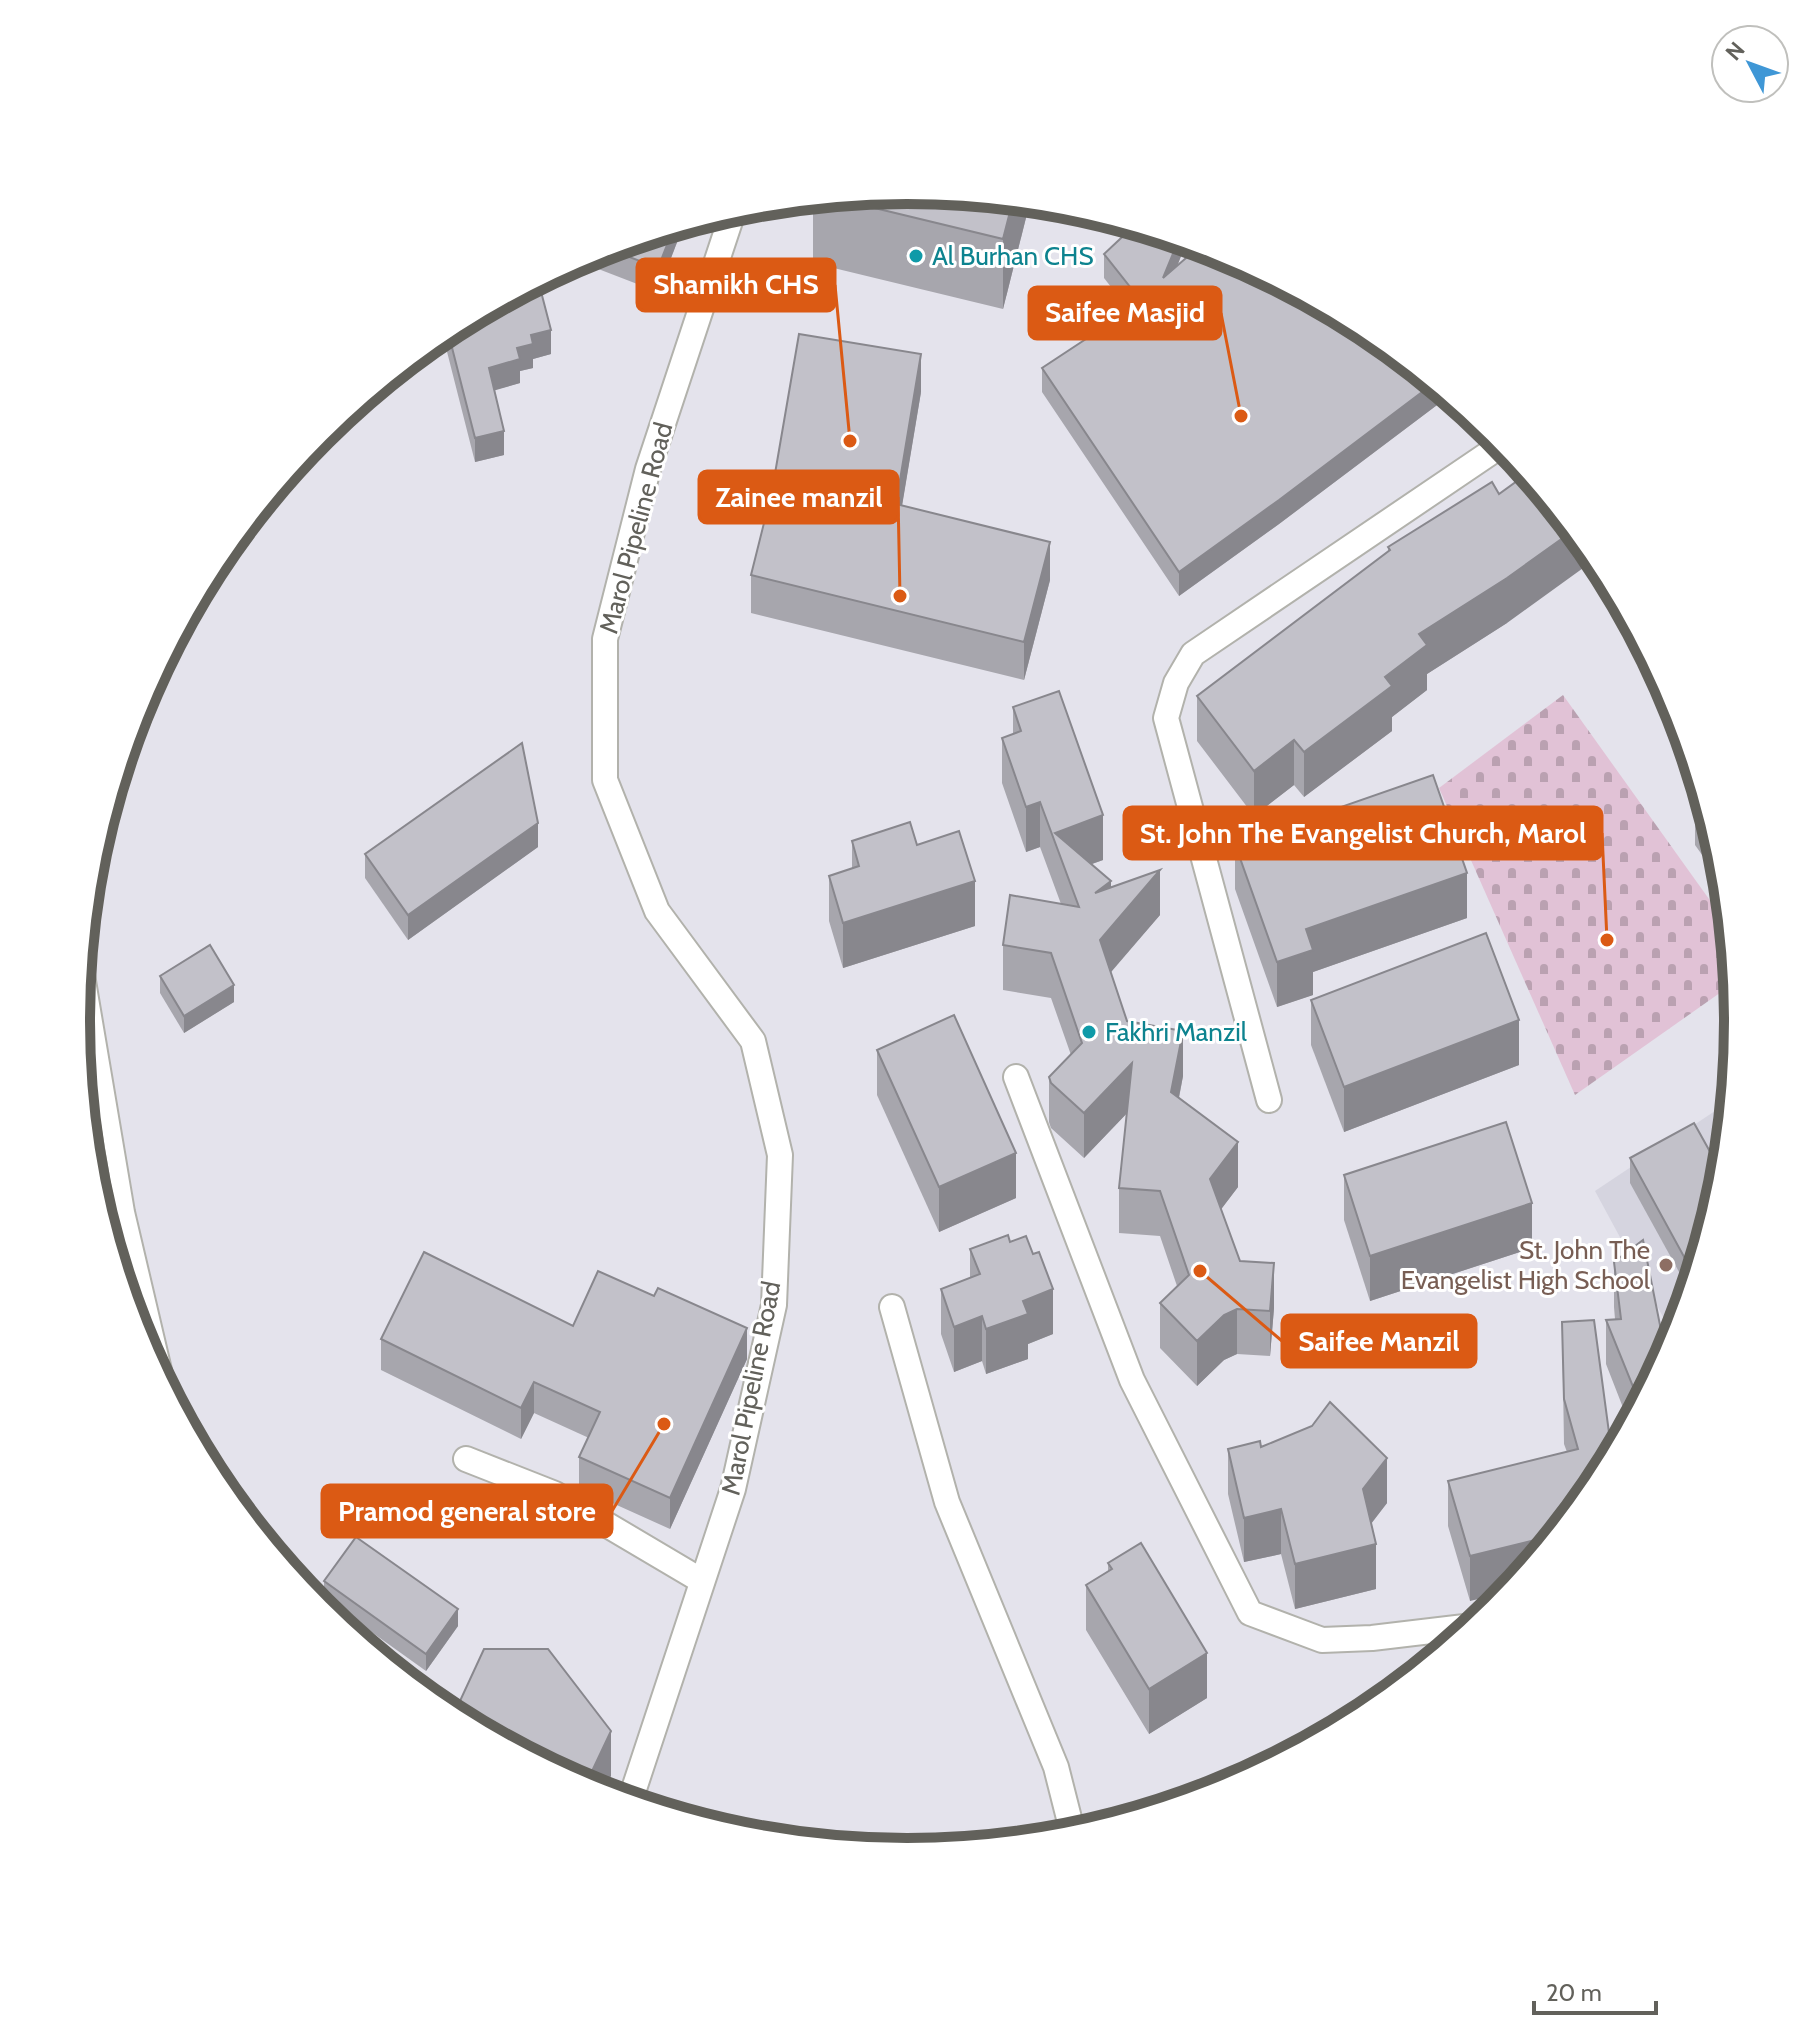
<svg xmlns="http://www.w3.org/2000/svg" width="1814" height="2041" font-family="Cabin,sans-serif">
	<defs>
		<pattern id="cemetery-stones" width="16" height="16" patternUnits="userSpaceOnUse" patternTransform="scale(2)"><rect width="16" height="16" fill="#e1c2d6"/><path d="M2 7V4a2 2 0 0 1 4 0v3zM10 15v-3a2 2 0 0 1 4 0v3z" fill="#baa1b1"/></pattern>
	</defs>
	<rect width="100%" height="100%" fill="#e4e3ec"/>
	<!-- education -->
	<path fill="#d5d4df" d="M1730 1101 1722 1183 1675 1339 1595 1191Z"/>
	<!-- cemetery -->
	<path fill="url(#cemetery-stones)" d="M1563 695 1729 927 1734 983 1575 1095 1439 788Z"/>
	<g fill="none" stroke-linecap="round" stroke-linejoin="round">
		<!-- lane casing -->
		<g stroke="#b2b2ac" stroke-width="22">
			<path id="lane" d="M82 957 125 1212 167 1391"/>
		</g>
		<!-- street casing -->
		<g stroke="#b2b2ac" stroke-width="28">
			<g id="street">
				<path d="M1016 1077 1132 1380 1250 1613 1322 1640 1372 1638 1473 1626"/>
				<path d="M1269 1100 1166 718 1176 683 1193 654 1503 444"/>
				<path d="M892 1307 947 1502 1056 1767 1073 1834"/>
				<path d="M466 1459 555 1494 702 1581"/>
				<path d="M630 1801 733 1489 774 1305 780 1155 753 1041 657 911 605 780V639L648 469 734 209"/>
			</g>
		</g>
		<!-- lane -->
		<use href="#lane" stroke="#fff" stroke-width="18"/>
		<!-- street -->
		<use href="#street" stroke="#fff" stroke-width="24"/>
	</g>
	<!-- wall -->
	<g fill="#a7a6ad">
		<path d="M907 190 1030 202 1003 309 813 263V199Z"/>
		<path d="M684 224 658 292 575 260 589 253Z"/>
		<path d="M1135 225 1187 241 1177 266 1369 330 1449 396 1279 524 1179 596 1042 392V368L1129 310 1104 278V254Z"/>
		<path d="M563 267V280L539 284 551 354 533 359V368L520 371V383L494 390 504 455 475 462 442 332Z"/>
		<path d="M921 392 902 505 1050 580 1024 680 751 613V575Z"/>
		<path d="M1388 547 1507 623 1427 674V690L1392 717V731L1304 797 1294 785 1254 816 1197 741V696L1388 552Z"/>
		<path d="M1013 707 1103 860 1092 864 1111 887 1160 915 1110 972 1127 1021 1183 1076 1179 1098 1238 1187 1221 1209 1240 1261 1274 1308 1270 1356 1237 1354 1224 1360 1197 1386 1160 1348V1303L1177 1286 1160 1236 1119 1233V1188L1127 1113 1084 1158 1051 1128 1049 1122V1077L1071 1055 1051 998 1003 990V945L1061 904 1040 847 1026 852 1002 783V738L1013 734Z"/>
		<path d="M1706 805 1722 859 1725 887 1695 845V813Z"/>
		<path d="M852 841 917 845 975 926 843 968 829 921V876L852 869Z"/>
		<path d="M1235 844 1467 918 1313 972V995L1277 1007 1235 889Z"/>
		<path d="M538 847 408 940 365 878V854Z"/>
		<path d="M160 976 234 1002 184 1033 160 993Z"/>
		<path d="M1311 1000 1519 1065 1344 1132 1311 1045Z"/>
		<path d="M877 1050 1016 1198 939 1232 877 1095Z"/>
		<path d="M1630 1158 1722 1183 1689 1290 1630 1183Z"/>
		<path d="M1344 1175 1532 1248 1370 1301 1344 1220Z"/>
		<path d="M1010 1242 1053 1334 1028 1344V1359L986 1374 982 1361 954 1372 941 1334V1289L970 1278V1249Z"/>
		<path d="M1614 1262 1666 1355 1629 1423 1606 1364V1320L1615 1319 1614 1307Z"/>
		<path d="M1562 1322 1612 1455 1470 1601 1448 1526V1481L1567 1452 1564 1444Z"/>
		<path d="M573 1326 747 1359 670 1529 579 1488V1457L589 1438 534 1413 521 1439 381 1370V1339Z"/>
		<path d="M1261 1447 1387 1503 1371 1524 1376 1589 1295 1609 1281 1554 1244 1562 1228 1494V1449Z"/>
		<path d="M1108 1563 1207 1698 1149 1734 1086 1630V1585L1108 1572Z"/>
		<path d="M324 1581 458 1626 426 1671 324 1598Z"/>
	</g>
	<!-- shaded-wall -->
	<g fill="#88878d">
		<path d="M1013 200 1030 202 1003 309V239Z"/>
		<path d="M684 224 658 292V268L674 227Z"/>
		<path d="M1179 239 1187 241 1163 302V278Z"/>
		<path d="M551 330V354L533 359V368L520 371V383L489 392V368L517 348 531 335Z"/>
		<path d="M921 354V392L896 542V504Z"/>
		<path d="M1434 383 1449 396 1279 524 1179 596V572Z"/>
		<path d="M504 431V455L475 462V438Z"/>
		<path d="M1574 530 1597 558 1507 623 1427 674V690L1392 717V731L1304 797V752L1385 677 1419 634Z"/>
		<path d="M1050 542V580L1024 680V642Z"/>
		<path d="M1294 740V785L1254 816V771Z"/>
		<path d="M1040 802V847L1026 852V807Z"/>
		<path d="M1103 815V860L1066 873 1055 833Z"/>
		<path d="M538 823V847L408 940V915Z"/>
		<path d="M1160 870V915L1100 985V940Z"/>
		<path d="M1467 873V918L1313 972V995L1277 1007V962L1306 929Z"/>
		<path d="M975 881V926L843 968V923Z"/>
		<path d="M1111 881V926L1095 893Z"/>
		<path d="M234 985V1002L184 1033V1016Z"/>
		<path d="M1519 1020V1065L1344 1132V1087Z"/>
		<path d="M1183 1031V1076L1171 1137V1092Z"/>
		<path d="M1132 1063V1108L1084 1158V1113Z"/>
		<path d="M1238 1142V1187L1210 1224V1179Z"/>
		<path d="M1016 1153V1198L939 1232V1187Z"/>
		<path d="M1532 1203V1248L1370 1301V1256Z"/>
		<path d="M1274 1263V1308L1270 1356V1311Z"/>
		<path d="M1053 1289V1334L1028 1344V1359L986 1374V1329L1023 1301Z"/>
		<path d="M1237 1309V1354L1224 1360 1197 1386V1341L1224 1315Z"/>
		<path d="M982 1316V1361L954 1372V1327Z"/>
		<path d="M747 1328V1359L670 1529V1498Z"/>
		<path d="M534 1382V1413L521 1439V1408Z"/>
		<path d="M1387 1458V1503L1363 1534V1489Z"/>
		<path d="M1281 1509V1554L1244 1562V1518Z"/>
		<path d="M1555 1535 1508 1592 1470 1601V1556Z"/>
		<path d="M1376 1544V1589L1295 1609V1564Z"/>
		<path d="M458 1609V1626L426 1671V1654Z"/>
		<path d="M1207 1653V1698L1149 1734V1689Z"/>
		<path d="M611 1731V1776L603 1792 585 1786Z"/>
	</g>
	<!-- building -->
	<g fill="#c2c1c9" stroke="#88878d" stroke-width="2">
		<path d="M907 190 1013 200 1003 239 829 197Z"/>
		<path d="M1135 225 1179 239 1163 278 1201 245 1225 253 1369 330 1434 383 1279 500 1179 572 1042 368 1142 302 1104 254Z"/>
		<path d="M674 227 658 268 606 248Z"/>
		<path d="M538 280 551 330 531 335 533 344 517 348 520 359 489 368 504 431 475 438 447 328Z"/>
		<path d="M799 334 921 354 896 504 1050 542 1024 642 751 575 772 491Z"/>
		<path d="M1528 473 1574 530 1507 578 1419 634 1427 645 1385 677 1392 686 1304 752 1294 740 1254 771 1197 696 1390 550 1388 547 1492 482 1499 494Z"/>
		<path d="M1059 691 1103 815 1055 833 1111 881 1095 893 1160 870 1100 940 1127 1021 1183 1031 1171 1092 1238 1142 1210 1179 1240 1261 1274 1263 1270 1311 1237 1309 1224 1315 1197 1341 1160 1303 1189 1275 1160 1191 1119 1188 1132 1063 1084 1113 1051 1083 1049 1077 1082 1043 1051 953 1003 945 1010 895 1079 907 1040 802 1026 807 1002 738 1021 731 1013 707Z"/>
		<path d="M522 743 538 823 408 915 365 854Z"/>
		<path d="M1433 775 1467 873 1306 929 1313 950 1277 962 1235 844Z"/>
		<path d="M1706 805 1718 845 1695 813Z"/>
		<path d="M910 822 917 845 959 831 975 881 843 923 829 876 859 866 852 841Z"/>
		<path d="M1486 933 1519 1020 1344 1087 1311 1000Z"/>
		<path d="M210 945 234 985 184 1016 160 976Z"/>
		<path d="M954 1015 1016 1153 939 1187 877 1050Z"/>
		<path d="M1506 1122 1532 1203 1370 1256 1344 1175Z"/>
		<path d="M1694 1123 1723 1175 1722 1183 1694 1275 1630 1158Z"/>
		<path d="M1008 1235 1010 1242 1026 1236 1033 1254 1039 1252 1053 1289 1023 1301 1028 1314 986 1329 982 1316 954 1327 941 1289 980 1274 970 1249Z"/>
		<path d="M1643 1240 1666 1355 1640 1404 1606 1320 1621 1319 1614 1262Z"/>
		<path d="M424 1252 573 1326 598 1271 654 1296 658 1288 747 1328 670 1498 579 1457 600 1412 534 1382 521 1408 381 1339Z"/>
		<path d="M1594 1320 1612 1455 1598 1483 1555 1535 1470 1556 1448 1481 1578 1449 1564 1399 1562 1322Z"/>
		<path d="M1330 1402 1387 1458 1363 1489 1376 1544 1295 1564 1281 1509 1244 1518 1228 1449 1260 1441 1261 1447 1312 1426Z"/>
		<path d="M356 1537 458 1609 426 1654 324 1581Z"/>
		<path d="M1141 1543 1207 1653 1149 1689 1086 1585 1112 1569 1108 1563Z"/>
		<path d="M1480 1620 1458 1638 1456 1626Z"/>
		<path d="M484 1649H548L611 1731 585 1786 453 1716Z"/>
	</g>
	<!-- markers -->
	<g fill="#0f9aa8" stroke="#fff" stroke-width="3">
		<circle cx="916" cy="256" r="8"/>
		<circle cx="1089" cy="1032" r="8"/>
	</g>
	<circle fill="#8d6e63" stroke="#fff" stroke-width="3" cx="1666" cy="1265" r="8"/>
	<g text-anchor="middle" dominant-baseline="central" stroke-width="6" stroke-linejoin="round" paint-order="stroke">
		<!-- culture labels -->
		<g font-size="26" fill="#0d838f" stroke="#fff" text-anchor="start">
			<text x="932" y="256">Al Burhan CHS</text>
			<text x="1105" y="1032">Fakhri Manzil</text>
		</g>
		<!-- street labels -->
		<g font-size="26" fill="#62615b" stroke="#fff">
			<text transform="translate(636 528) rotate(-75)">Marol Pipeline Road</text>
			<text transform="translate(751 1388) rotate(-79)">Marol Pipeline Road</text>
		</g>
		<!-- education labels -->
		<g font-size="26" fill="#785e54" stroke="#fff" text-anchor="end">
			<text x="1650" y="1250">St. John The<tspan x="1650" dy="30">Evangelist High School</tspan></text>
		</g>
	</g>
	<!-- crop -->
	<path d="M0 0H1814V2041H0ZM90 1021a817 817 0 1 1 1634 0a817 817 0 1 1-1634 0Z" fill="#fff" fill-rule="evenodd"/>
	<path fill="none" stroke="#62615b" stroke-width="10" d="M90 1021a817 817 0 1 1 1634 0a817 817 0 1 1-1634 0Z"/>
	<!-- callouts -->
	<path fill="none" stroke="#db5a14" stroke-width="3" d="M850 441L835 285M1241 416L1221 313M900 596L898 497M1607 940L1602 833M1200 1271L1282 1341M664 1424L612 1511"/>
	<g fill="#db5a14" stroke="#fff" stroke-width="3">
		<circle cx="850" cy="441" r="8"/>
		<circle cx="1241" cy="416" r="8"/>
		<circle cx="900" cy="596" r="8"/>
		<circle cx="1607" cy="940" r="8"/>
		<circle cx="1200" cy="1271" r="8"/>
		<circle cx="664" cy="1424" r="8"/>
	</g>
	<g fill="#db5a14" stroke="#db5a14" stroke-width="3">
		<rect x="637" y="259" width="198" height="52" rx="8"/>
		<rect x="1029" y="287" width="192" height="52" rx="8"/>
		<rect x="699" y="471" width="199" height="52" rx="8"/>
		<rect x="1124" y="807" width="478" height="52" rx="8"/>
		<rect x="1282" y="1315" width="194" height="52" rx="8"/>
		<rect x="322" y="1485" width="290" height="52" rx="8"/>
	</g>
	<g font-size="28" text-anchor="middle" font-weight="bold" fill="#fff">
		<text x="736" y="294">Shamikh CHS</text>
		<text x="1125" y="322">Saifee Masjid</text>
		<text x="799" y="507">Zainee manzil</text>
		<text x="1363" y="843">St. John The Evangelist Church, Marol</text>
		<text x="1379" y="1351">Saifee Manzil</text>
		<text x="467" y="1521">Pramod general store</text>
	</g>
	<!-- north arrow -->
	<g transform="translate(1750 64) rotate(311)"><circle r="38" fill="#ffffff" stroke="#c0c0bd" stroke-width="2"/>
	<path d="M0-6L14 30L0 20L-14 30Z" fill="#3f97d6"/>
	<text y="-12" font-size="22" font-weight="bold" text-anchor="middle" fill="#62615b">N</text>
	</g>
	<!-- scale -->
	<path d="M1534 2001v12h122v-12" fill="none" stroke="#62615b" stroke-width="4"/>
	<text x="1546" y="2001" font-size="24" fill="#62615b" stroke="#ffffff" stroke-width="6" paint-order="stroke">20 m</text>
</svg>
